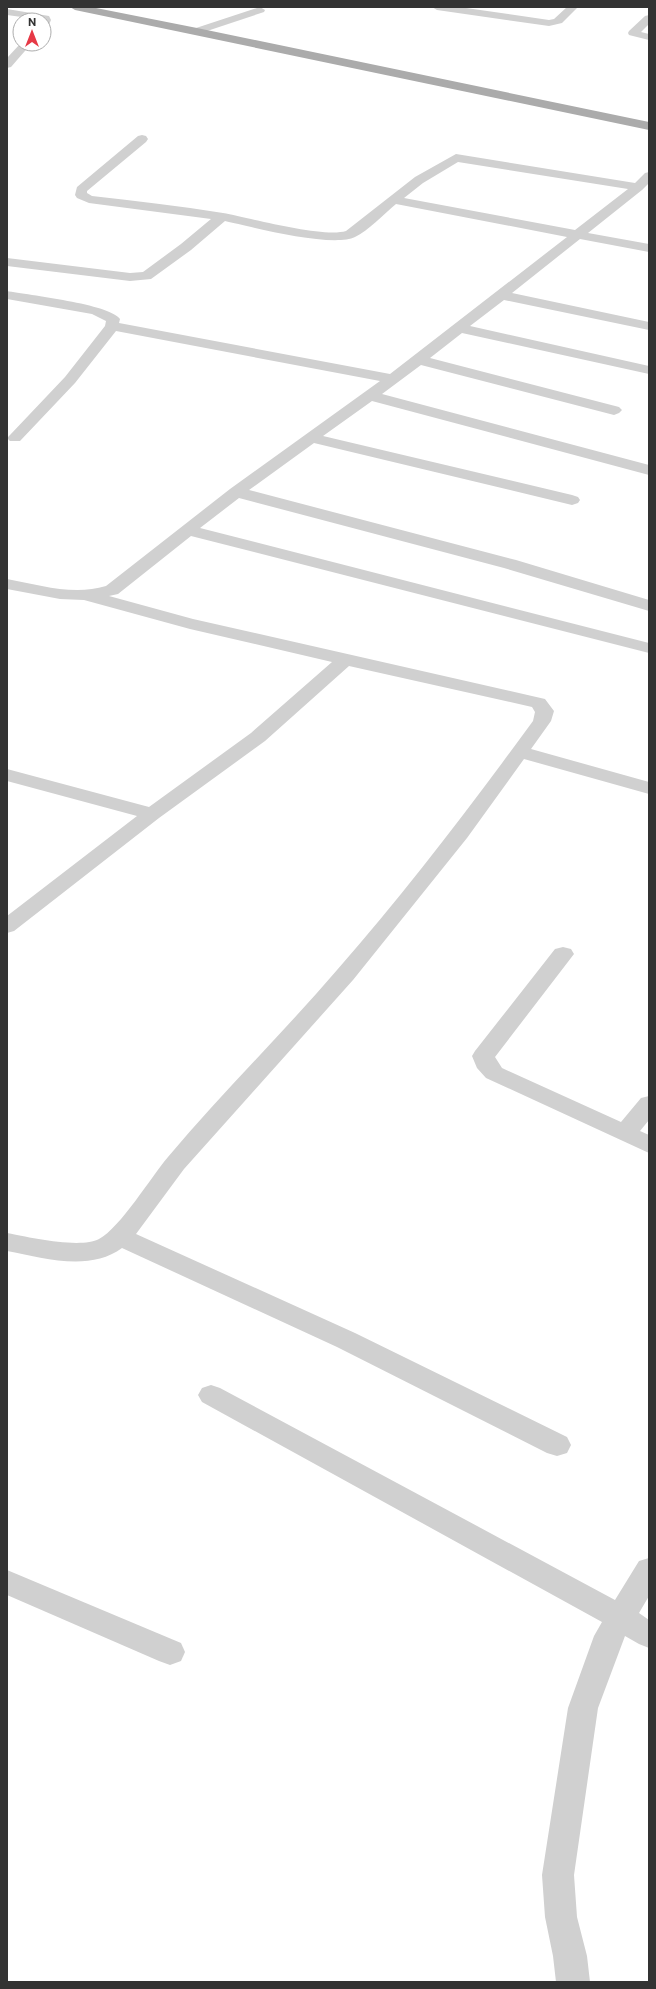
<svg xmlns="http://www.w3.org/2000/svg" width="656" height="1989" font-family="Commissioner,sans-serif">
	<rect width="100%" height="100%" fill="#fff"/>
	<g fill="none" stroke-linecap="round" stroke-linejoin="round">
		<!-- minor -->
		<g fill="#d0d0d0" fill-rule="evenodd">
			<path d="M260 7 265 10 264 12 201 33H193L192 31 193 29Z"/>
			<path d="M432 7H459L549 20 554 19 567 7H578L562 23 549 26 437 10Z"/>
			<path d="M7 9 49 16 51 20 48 27 44 28V20L7 15Z"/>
			<path d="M649 15V24L641 32 649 34V40L629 35 628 33 629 31 645 16Z"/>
			<path d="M20 44H31L11 67 7 68V58Z"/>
			<path d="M142 135 146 136 148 139 146 142 87 191V193L92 196C136 201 179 206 223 213 250 218 323 238 346 231L415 177 456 154 635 183 645 173 649 172V183L642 190 588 233 649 244V252L580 239 512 293 649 322V330L504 300 470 326 649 366V374L462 333 430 358 619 407 622 410 619 413 614 415 421 365 382 394 649 465V475L372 401 323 436 572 495 578 497 580 500 578 503 572 505 314 443 249 490 516 560 649 600V611L504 568 239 498 200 528 649 643V653L191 536 118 594 109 596 193 619 545 699 554 711 551 721 531 749 649 782V794L524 759 467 838 353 980 184 1169 136 1234 355 1333 567 1437 571 1445 567 1453 557 1456 547 1453 337 1347 122 1248C90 1272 43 1258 7 1251V1233C28 1237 80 1249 99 1239 120 1228 151 1177 168 1157 222 1093 282 1034 337 970 407 890 471 806 533 721L535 712 532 707 349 666 265 741 159 818 14 931 7 933V916L137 816 7 781V769L149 807 251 733 332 662 190 629 84 600 60 599 7 589V579C39 585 74 596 106 586L230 489 380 381 116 331 75 383 20 441H10L7 438 10 435 65 377 105 326 106 321 92 314 7 299V291C28 295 110 304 120 319L119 323 390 374 567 237 396 204C384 214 368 231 355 237 332 248 252 227 225 221L191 250 151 279 130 281 7 266V258L130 273 143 272 181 244 211 219 89 203 77 198 75 195 77 187 138 136ZM458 162 628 189 575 230 404 198 423 183Z"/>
			<path d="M563 947 571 949 574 954 495 1057 502 1068 621 1122 641 1098 649 1096V1120L640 1131 649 1135V1153L486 1078 477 1068 472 1056 475 1051 555 949Z"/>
			<path d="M211 1385 220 1388 615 1600 639 1561 649 1558V1596L639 1613 649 1620V1648L639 1644 625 1636 598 1708 574 1875 577 1917 587 1956 590 1982H556L553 1956 545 1917 542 1875 568 1708 594 1636 602 1622 202 1402 198 1395 202 1388Z"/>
			<path d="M7 1570 181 1643 185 1652 181 1661 170 1665 159 1661 7 1595Z"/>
		</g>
		<!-- major -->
		<path fill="#ababab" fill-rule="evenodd" d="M70 7H91L197 28 649 122V130L75 10Z"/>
	</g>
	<!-- border -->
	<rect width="656" height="1989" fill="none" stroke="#333333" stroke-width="16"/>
	<!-- north arrow -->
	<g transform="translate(32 32)"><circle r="19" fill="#ffffff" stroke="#adadad"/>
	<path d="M0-3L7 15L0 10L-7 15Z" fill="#e63946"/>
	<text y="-6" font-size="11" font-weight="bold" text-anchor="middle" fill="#333333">N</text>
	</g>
</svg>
